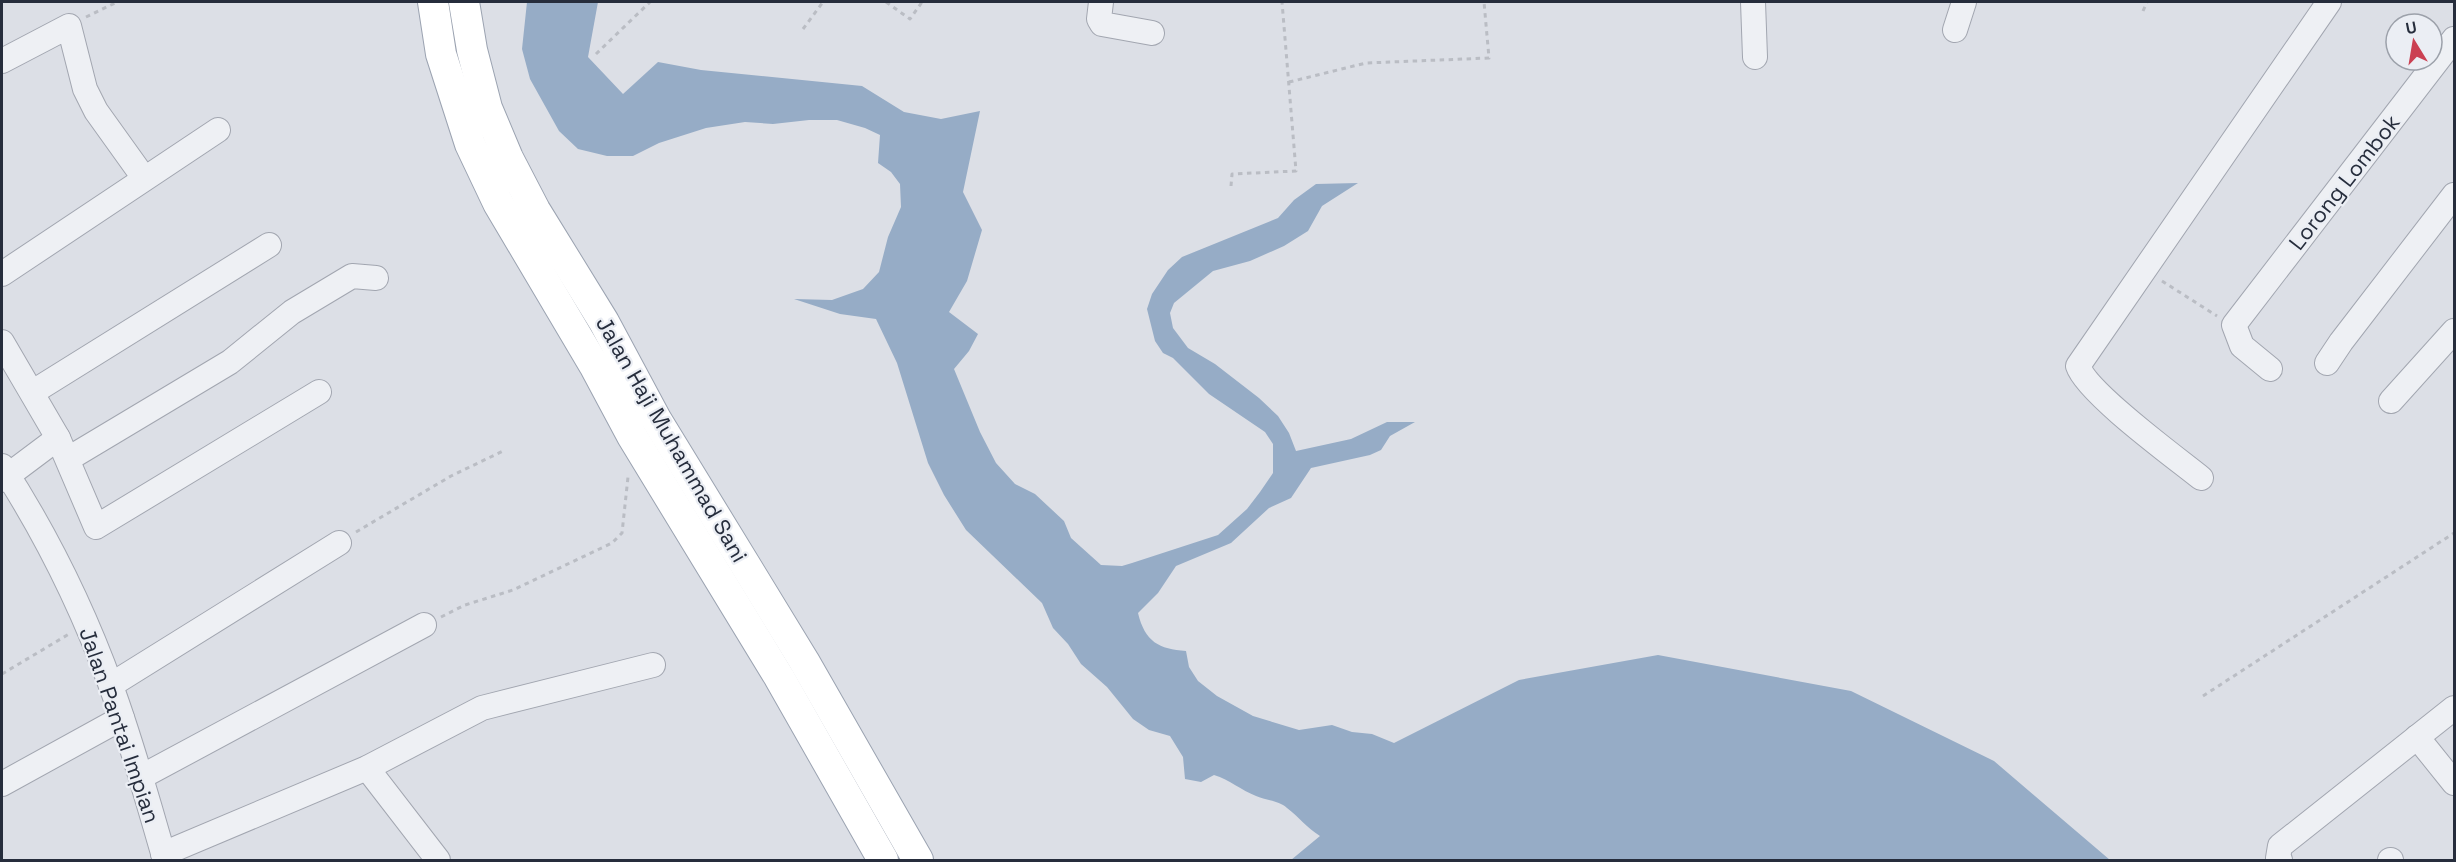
<svg xmlns="http://www.w3.org/2000/svg" width="2456" height="862" font-family="'Space Grotesk',sans-serif">
	<rect width="100%" height="100%" fill="#dcdfe6"/>
	<!-- water -->
	<path fill="#96acc6" d="M527 2H598L588 57 623 94 658 62 701 70 862 86 904 112 941 119 980 111 963 192 982 230 967 281 949 312 978 334 969 351 954 369 980 432 996 463 1015 484 1035 494 1064 521 1071 538 1101 565 1122 566 1132 563 1218 535 1247 509 1260 492 1273 473V444L1265 432 1209 394 1173 358 1163 353 1155 341 1147 309 1152 294 1168 270 1182 257 1278 218 1294 200 1316 184 1358 183 1322 206 1308 231 1284 246 1250 261 1213 271 1174 303 1170 313 1173 328 1188 348 1215 364 1259 398 1278 416 1289 433 1296 451 1351 439 1387 422H1415L1390 436 1381 450 1370 455 1311 468 1291 498 1269 508 1231 543 1176 566 1158 593 1138 613C1145 642 1159 649 1186 651L1189 667 1198 681 1217 696 1253 716 1299 730 1332 725 1352 732 1372 734 1394 743 1519 680 1658 655 1851 691 1994 761 2110 860H1291L1320 836C1307 828 1299 817 1287 808 1278 800 1267 801 1256 796 1241 790 1230 780 1214 775L1201 782 1185 779 1183 757 1170 736 1149 730 1133 719 1107 687 1081 664 1068 644 1053 628 1042 603 966 530 944 495 928 463 897 363 876 319 840 314 794 299 832 300 863 289 879 272 888 237 901 207 900 184 891 172 878 163 880 135 865 128 837 120H809L773 124 745 122 706 128 659 143 633 156H607L578 149 559 131 530 79 522 49Z"/>
	<g fill="none" stroke-linecap="round" stroke-linejoin="round">
		<!-- minor casing -->
		<g stroke="#a2a6b0" stroke-width="26">
			<g id="minor">
				<path d="M1101 2 1099 19 1102 24 1152 33"/>
				<path d="M1753 2 1755 57"/>
				<path d="M1955 30 1964 2"/>
				<path d="M2 61 69 26 85 89 96 111 144 178"/>
				<path d="M2 274 218 130"/>
				<path d="M2 342 58 438 96 527 319 392"/>
				<path d="M2327 363 2341 342 2454 195"/>
				<path d="M2270 369 2242 346 2234 325 2454 39"/>
				<path d="M33 392 269 245"/>
				<path d="M2391 401 2454 331"/>
				<path d="M68 459 230 362 292 312 352 276 376 278"/>
				<path d="M2 466C46 534 83 609 111 686 132 743 148 802 165 860"/>
				<path d="M2201 478C2175 457 2087 393 2078 366L2329 2"/>
				<path d="M2 480 58 438"/>
				<path d="M111 685 339 543"/>
				<path d="M2417 737 2454 783"/>
				<path d="M367 768 438 860"/>
				<path d="M141 777 424 625"/>
				<path d="M2 784 122 718"/>
				<path d="M163 854 367 768 482 708 653 665"/>
				<path d="M2280 860 2278 858 2280 846 2454 708"/>
				<path d="M2390 860H2391"/>
			</g>
		</g>
		<!-- major casing -->
		<g stroke="#9ba3b1" stroke-width="32">
			<g id="major">
				<path d="M433 2 441 54 470 144 498 203 594 365 632 436 779 677 883 860"/>
				<path d="M464 2 472 50 487 108 508 158 535 210 604 322 656 419 804 661 918 860"/>
			</g>
		</g>
		<!-- path -->
		<g stroke="#babdc4" stroke-width="3" stroke-dasharray="4.5 4.5" stroke-linecap="butt">
			<path d="M886 2 910 19 922 2"/>
			<path d="M2143 11 2147 2"/>
			<path d="M86 17 117 2"/>
			<path d="M803 29 823 2"/>
			<path d="M596 54 650 2"/>
			<path d="M1289 82 1366 63 1489 58 1484 2"/>
			<path d="M1231 186 1232 174 1296 171 1282 2"/>
			<path d="M2162 281 2217 316"/>
			<path d="M356 532 451 476 503 451"/>
			<path d="M441 617 465 605 513 590 612 543 622 533 628 477"/>
			<path d="M2 674 69 634"/>
			<path d="M2203 696 2454 533"/>
		</g>
		<!-- minor -->
		<use href="#minor" stroke="#eef0f4" stroke-width="24"/>
		<!-- major -->
		<use href="#major" stroke="#fff" stroke-width="30"/>
	</g>
	<g text-anchor="middle" dominant-baseline="central" stroke-width="4.5" stroke-linejoin="round" paint-order="stroke">
		<!-- street labels -->
		<g font-size="22" fill="#262d3c" stroke="#ebeef4">
			<text transform="translate(2344 182) rotate(-52)">Lorong Lombok</text>
			<text transform="translate(672 439) rotate(60)">Jalan Haji Muhammad Sani</text>
			<text transform="translate(120 725) rotate(71)">Jalan Pantai Impian</text>
		</g>
	</g>
	<!-- border -->
	<rect width="2456" height="862" fill="none" stroke="#262d3c" stroke-width="6"/>
	<!-- north arrow -->
	<g transform="translate(2414 42) rotate(349)"><circle r="28" fill="#ebeef4" stroke="#9ca1aa" stroke-width="1.5"/>
	<path d="M0-4.5L10 22L0 15L-10 22Z" fill="#cb4052"/>
	<text y="-9" font-size="16" font-weight="bold" text-anchor="middle" fill="#262d3c">U</text>
	</g>
</svg>
